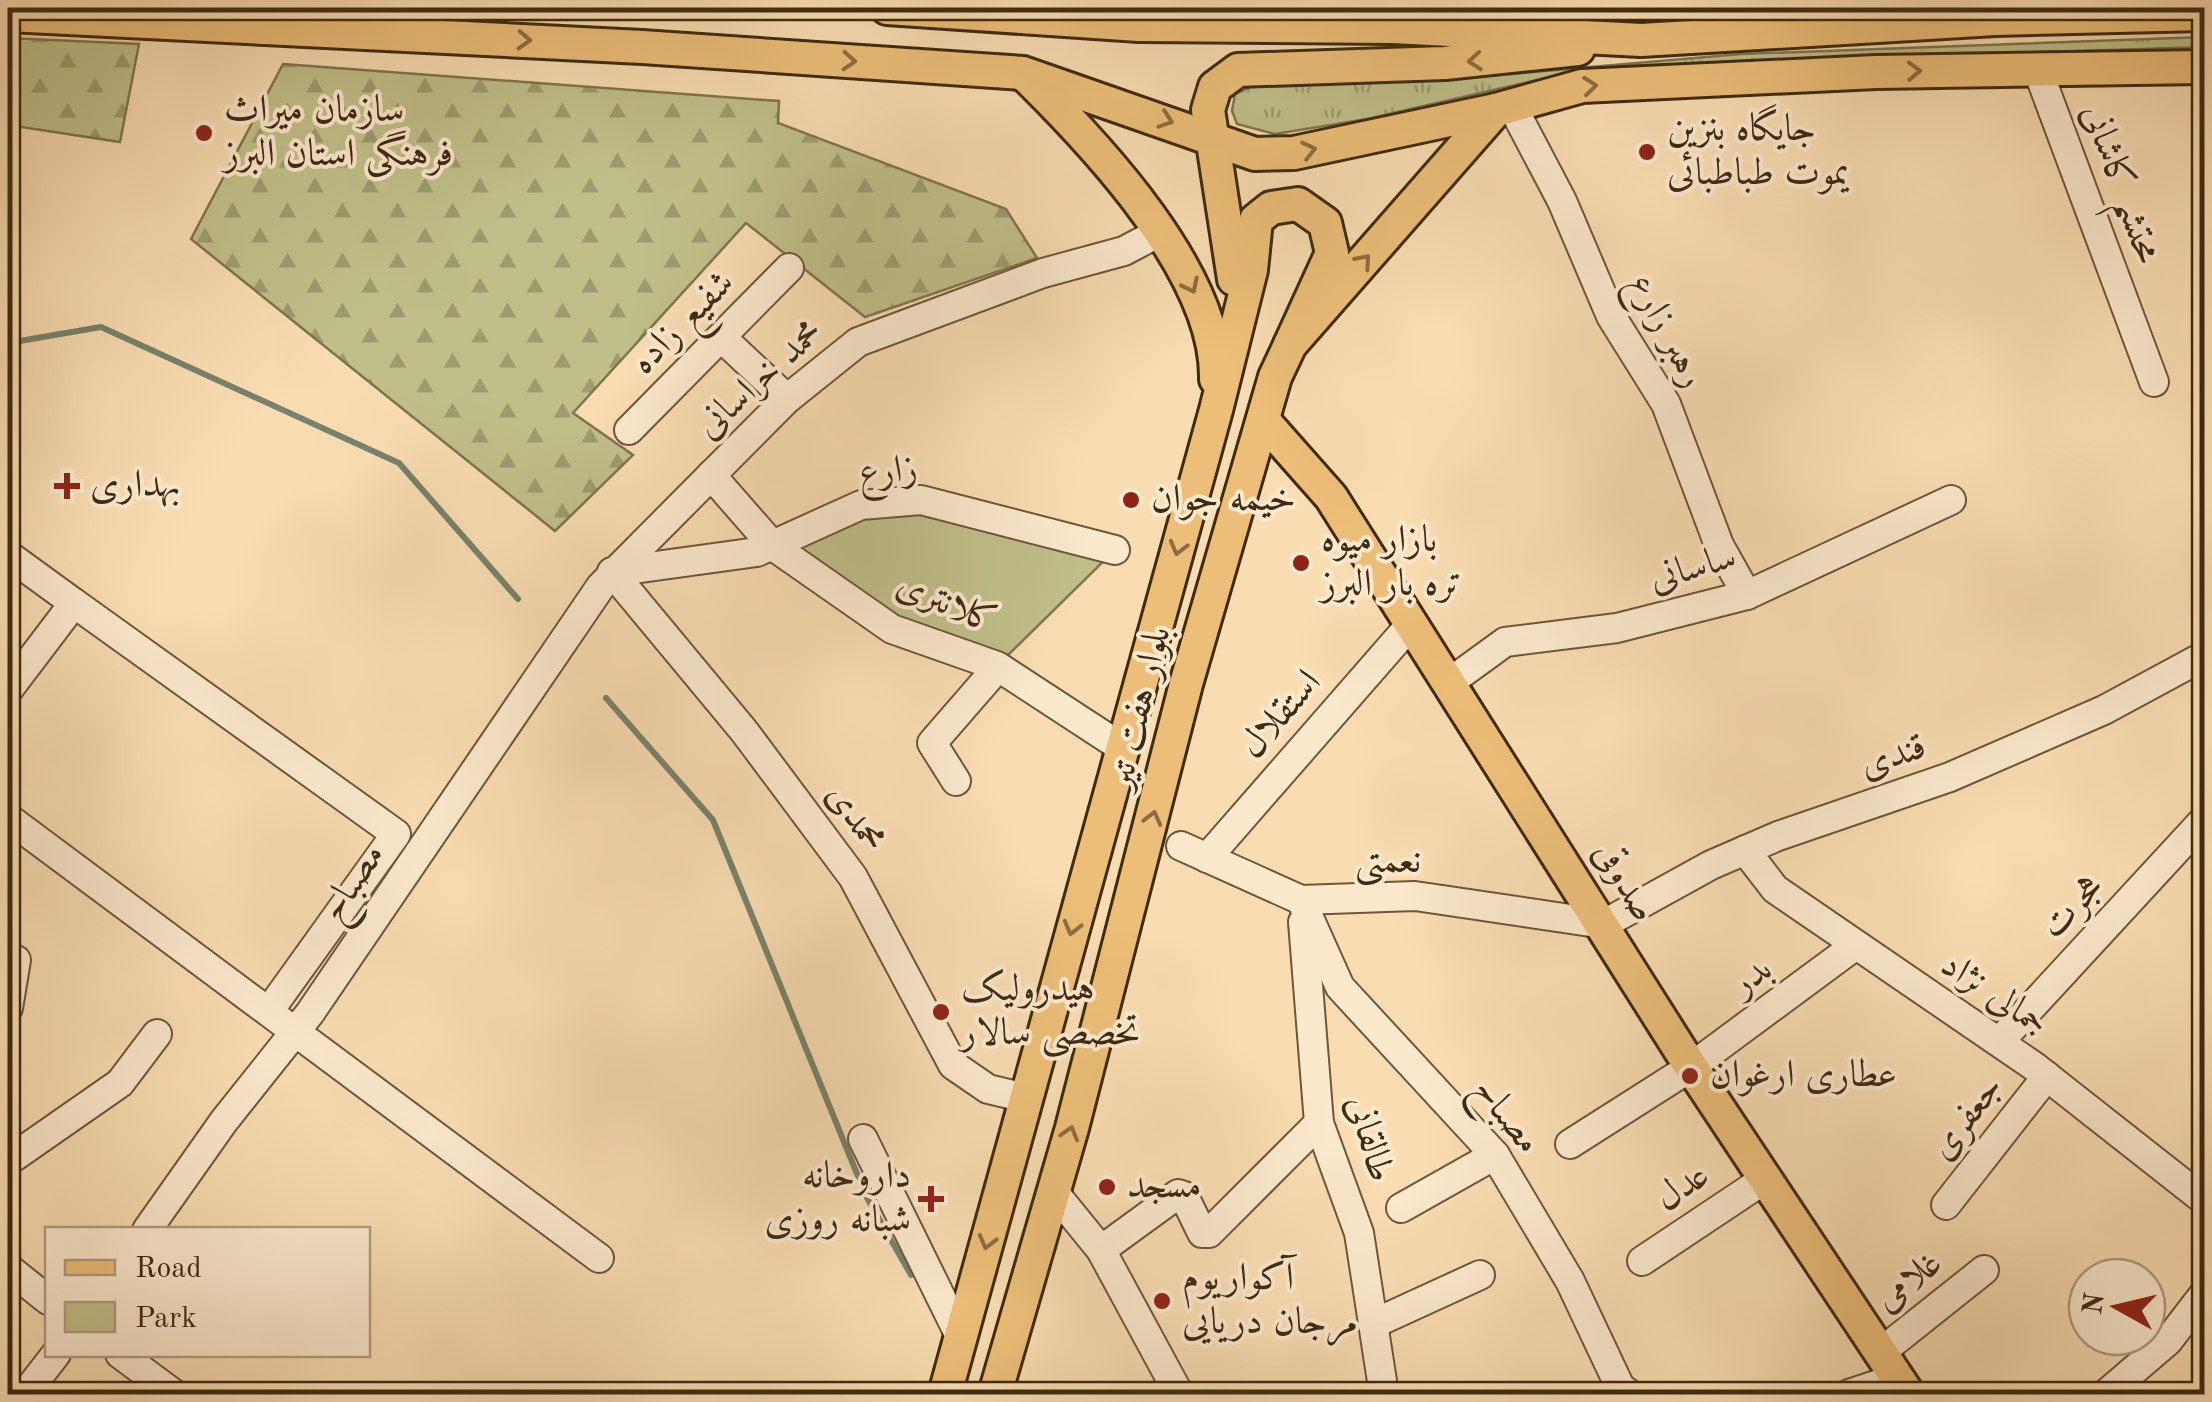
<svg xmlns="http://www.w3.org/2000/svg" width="2212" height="1402" font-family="'Old Standard TT',Amiri,serif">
	<defs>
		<pattern id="grass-tufts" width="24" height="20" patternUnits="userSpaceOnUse" patternTransform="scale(2.5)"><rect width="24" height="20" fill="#c0bf8a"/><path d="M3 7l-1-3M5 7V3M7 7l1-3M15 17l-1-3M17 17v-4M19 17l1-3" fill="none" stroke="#9d9b70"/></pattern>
		<pattern id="forest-firs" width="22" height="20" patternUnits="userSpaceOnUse" patternTransform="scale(2.5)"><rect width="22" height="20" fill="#c0bf8a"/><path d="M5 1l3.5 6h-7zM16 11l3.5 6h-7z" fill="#9d9b70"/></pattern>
	</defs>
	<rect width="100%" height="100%" fill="#f9dcb2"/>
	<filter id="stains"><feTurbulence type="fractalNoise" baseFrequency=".002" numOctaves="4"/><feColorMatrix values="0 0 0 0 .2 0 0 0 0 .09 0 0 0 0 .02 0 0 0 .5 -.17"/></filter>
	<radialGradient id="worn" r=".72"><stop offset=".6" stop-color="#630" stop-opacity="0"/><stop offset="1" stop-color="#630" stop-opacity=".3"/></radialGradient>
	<!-- grass -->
	<path fill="url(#grass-tufts)" stroke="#80744e" stroke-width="2.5" d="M2204 37V47L1743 62 1541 79 1367 119 1275 134 1237 124 1232 111 1235 94 1254 85 1441 80 1741 54Z"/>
	<!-- forest -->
	<g fill="url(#forest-firs)" stroke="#80744e" stroke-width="2.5">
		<path d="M8 38 139 44 120 142 8 125Z"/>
		<path d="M283 64 779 101 778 123 1006 209 1037 258 865 317 746 223 573 413 633 455 555 531 191 239Z"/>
	</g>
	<!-- green -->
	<path fill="#c0bf8a" stroke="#80744e" stroke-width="2.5" d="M921 500 1115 550 997 666 892 629 773 546Z"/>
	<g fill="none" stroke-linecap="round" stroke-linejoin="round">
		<!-- stream -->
		<g stroke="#78826c" stroke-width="6">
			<path d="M8 343 101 327 399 463 518 599"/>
			<path d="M606 698 713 820 866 1196 911 1275"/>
		</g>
		<!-- minor casing -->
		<g stroke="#6e563b" stroke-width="32">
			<g id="minor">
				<path d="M2037 68 2154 382"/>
				<path d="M1512 106 1562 201 1611 316 1666 404 1719 545 1747 595"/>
				<path d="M722 338 787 399"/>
				<path d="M629 430 789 268"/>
				<path d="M711 475 773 546 892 629 997 666 1121 747"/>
				<path d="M8 555 74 603 8 690"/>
				<path d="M612 572 744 731 853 877 953 1065 988 1089 1026 1098"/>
				<path d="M612 572 757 552 861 505 921 500 1115 550"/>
				<path d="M74 603 396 834 269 1011"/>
				<path d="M1450 682 1505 642 1617 628 1747 595 1951 500"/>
				<path d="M956 781 932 743 998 667"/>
				<path d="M8 818 599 1258"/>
				<path d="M1181 846 1301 900 1415 896 1604 924 1711 865 1778 836 1950 777 2104 710 2204 656"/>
				<path d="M1745 850 1775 889 2035 1067 2204 1200"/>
				<path d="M1207 858 1412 623"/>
				<path d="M1301 900 1340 987 1495 1155 1570 1281 1620 1387 1629 1394"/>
				<path d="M1303 922 1319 1123 1359 1233 1384 1394"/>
				<path d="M8 1008 16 960"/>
				<path d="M1999 1042 2202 822"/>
				<path d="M863 1139 960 1336"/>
				<path d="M1570 1144 1691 1067 1856 945"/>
				<path d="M8 1161 120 1083 157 1034"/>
				<path d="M1053 1191 1101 1250 1179 1394"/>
				<path d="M1946 1205 2047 1076"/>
				<path d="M1401 1208 1495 1155"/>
				<path d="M147 1230 224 1121 310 1013 601 586 787 399 858 342 1043 273 1124 251 1158 233"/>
				<path d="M1101 1250 1178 1194 1184 1196 1202 1233H1209L1319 1123"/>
				<path d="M1642 1261 1765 1179"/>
				<path d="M8 1268 48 1300"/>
				<path d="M1373 1324 1480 1275"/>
				<path d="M1881 1352 1984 1270"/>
				<path d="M120 1354 174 1394"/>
				<path d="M25 1394 56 1354"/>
				<path d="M1849 1394 1897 1378"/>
				<path d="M2106 1394 2168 1341 2204 1294"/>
			</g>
		</g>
		<!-- major casing -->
		<g stroke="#3f2a13" stroke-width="38">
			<g id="major">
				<path d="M887 8 1139 25 1393 27 1641 40 1995 19 2204 14"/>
				<path d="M8 15 642 47 1023 73 1255 154 1294 153 1496 110 1582 86 1876 72 2204 67"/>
				<path d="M1026 76C1097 146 1218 274 1216 379"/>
				<path d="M1234 279 1208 110 1215 87 1238 70 1445 63 1578 49"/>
				<path d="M1263 420 1331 497 1691 1067 1908 1394"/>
				<path d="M945 1394 1216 410 1251 270 1256 220 1271 208 1298 204 1325 223 1332 253 1290 345"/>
				<path d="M995 1394 1072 1128 1186 684 1275 377 1290 345 1496 110"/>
			</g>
		</g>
		<!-- minor -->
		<use href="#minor" stroke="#fbe8cd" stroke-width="28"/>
		<!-- major -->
		<use href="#major" stroke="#ecbe79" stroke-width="32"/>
	</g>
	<!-- one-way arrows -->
	<defs><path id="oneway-chevron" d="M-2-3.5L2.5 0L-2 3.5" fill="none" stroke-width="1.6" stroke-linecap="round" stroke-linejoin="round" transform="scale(2.5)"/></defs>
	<g stroke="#8d6d41">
		<use href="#oneway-chevron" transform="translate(524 40) rotate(3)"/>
		<use href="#oneway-chevron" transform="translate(849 61) rotate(4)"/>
		<use href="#oneway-chevron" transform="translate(1475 61) rotate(175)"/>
		<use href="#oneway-chevron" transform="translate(1914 71) rotate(-1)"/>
		<use href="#oneway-chevron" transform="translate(1590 86) rotate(-6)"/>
		<use href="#oneway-chevron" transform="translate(1166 120) rotate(19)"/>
		<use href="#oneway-chevron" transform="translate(1309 150) rotate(-13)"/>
		<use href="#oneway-chevron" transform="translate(1364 261) rotate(-49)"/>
		<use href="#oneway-chevron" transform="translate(1191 286) rotate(64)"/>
		<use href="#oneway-chevron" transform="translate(1178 548) rotate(105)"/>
		<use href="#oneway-chevron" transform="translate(1153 818) rotate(-76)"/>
		<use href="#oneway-chevron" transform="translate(1072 928) rotate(105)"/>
		<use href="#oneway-chevron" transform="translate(1070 1133) rotate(-74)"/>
		<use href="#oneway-chevron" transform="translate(987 1242) rotate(105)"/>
	</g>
	<!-- markers -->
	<g fill="#8f2418" stroke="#fbe8cd" stroke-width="4">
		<circle cx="204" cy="133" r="10"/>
		<circle cx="1647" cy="152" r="10"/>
		<path d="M62 471h10v10h10v10h-10v10h-10v-10h-10v-10h10z"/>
		<circle cx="1131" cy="500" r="10"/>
		<circle cx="1301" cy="563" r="10"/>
		<circle cx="941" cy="1012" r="10"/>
		<circle cx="1690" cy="1076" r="10"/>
		<circle cx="1107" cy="1187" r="10"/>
		<path d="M926 1184h10v10h10v10h-10v10h-10v-10h-10v-10h10z"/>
		<circle cx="1162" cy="1301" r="10"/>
	</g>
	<g text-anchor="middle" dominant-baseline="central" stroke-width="8" stroke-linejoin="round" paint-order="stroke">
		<!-- poi labels -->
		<g font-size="38" fill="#3f2a13" stroke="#fbe8cd" text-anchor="start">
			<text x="224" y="111">سازمان میراث<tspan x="224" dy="44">فرهنگی استان البرز</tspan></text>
			<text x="1667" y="130">جایگاه بنزین<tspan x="1667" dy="44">یموت طباطبائی</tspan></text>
			<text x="90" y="486">بهداری</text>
			<text x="1151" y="500">خیمه جوان</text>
			<text x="1321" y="541">بازار میوه<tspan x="1321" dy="44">تره بار البرز</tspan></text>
			<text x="961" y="990">هیدرولیک<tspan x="961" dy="44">تخصصی سالار</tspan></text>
			<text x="1710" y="1076">عطاری ارغوان</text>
			<text x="911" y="1177" text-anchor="end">داروخانه<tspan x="911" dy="44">شبانه روزی</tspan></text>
			<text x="1127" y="1187">مسجد</text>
			<text x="1182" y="1279">آکواریوم<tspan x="1182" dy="44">مرجان دریایی</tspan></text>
		</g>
		<!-- street labels -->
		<g font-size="38" fill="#3f2a13" stroke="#fbe8cd">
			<text transform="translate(2120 184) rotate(70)">محتشم کاشانی</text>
			<text transform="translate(683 323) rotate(-45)">شفیع زاده</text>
			<text transform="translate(1666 331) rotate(62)">رهبر زارع</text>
			<text transform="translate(760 380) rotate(-42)">محمد خراسانی</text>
			<text transform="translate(888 472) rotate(-5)">زارع</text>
			<text transform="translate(1693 569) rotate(-16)">ساسانی</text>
			<text transform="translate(946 604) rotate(23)">کلانتری</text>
			<text transform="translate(1140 708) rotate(-76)">بلوار هفت تیر</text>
			<text transform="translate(1281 715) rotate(-49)">استقلال</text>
			<text transform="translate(1893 757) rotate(-19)">قندی</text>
			<text transform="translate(855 818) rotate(55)">محمدی</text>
			<text x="1388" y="862">نعمتی</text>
			<text transform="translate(1624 882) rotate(58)">صدوقی</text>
			<text transform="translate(353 883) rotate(-56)">مصباح</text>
			<text transform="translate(2073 907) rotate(-47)">هجرت</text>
			<text transform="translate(1752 977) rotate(-36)">بدر</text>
			<text transform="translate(1994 995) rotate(34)">جمالی نژاد</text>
			<text transform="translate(1506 1116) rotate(52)">مصباح</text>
			<text transform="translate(1967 1118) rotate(-52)">جعفری</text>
			<text transform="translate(1369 1139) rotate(74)">طالقانی</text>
			<text transform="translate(1683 1188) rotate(-34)">عدل</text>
			<text transform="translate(1909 1282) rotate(-38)">غلامی</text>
		</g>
	</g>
	<!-- margin -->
	<rect width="2212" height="1402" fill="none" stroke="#f9dcb2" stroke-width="40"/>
	<rect x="10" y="10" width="2192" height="1382" fill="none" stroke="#3f2a13" stroke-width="5"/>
	<rect x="20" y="20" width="2172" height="1362" fill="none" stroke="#3f2a13" stroke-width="2.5"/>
	<!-- legend -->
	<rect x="45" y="1227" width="325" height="130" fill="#fbe8cd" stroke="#b09c83" stroke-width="2.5"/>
	<rect x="65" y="1260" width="50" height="15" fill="#ecbe79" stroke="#b09c83" stroke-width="2.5"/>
	<text x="135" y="1277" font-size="30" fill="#3f2a13">Road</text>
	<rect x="65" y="1302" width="50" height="30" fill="#c0bf8a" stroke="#b09c83" stroke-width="2.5"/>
	<text x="135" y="1327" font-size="30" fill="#3f2a13">Park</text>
	<!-- north arrow -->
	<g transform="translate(2117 1307) rotate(278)"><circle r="48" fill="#fbe8cd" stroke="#b09c83" stroke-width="2.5"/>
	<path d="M0-8L18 38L0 25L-18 38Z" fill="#8f2418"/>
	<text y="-15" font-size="28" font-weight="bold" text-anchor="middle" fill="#3f2a13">N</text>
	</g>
	<rect width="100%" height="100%" filter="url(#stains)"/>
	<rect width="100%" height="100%" fill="url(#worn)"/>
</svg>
